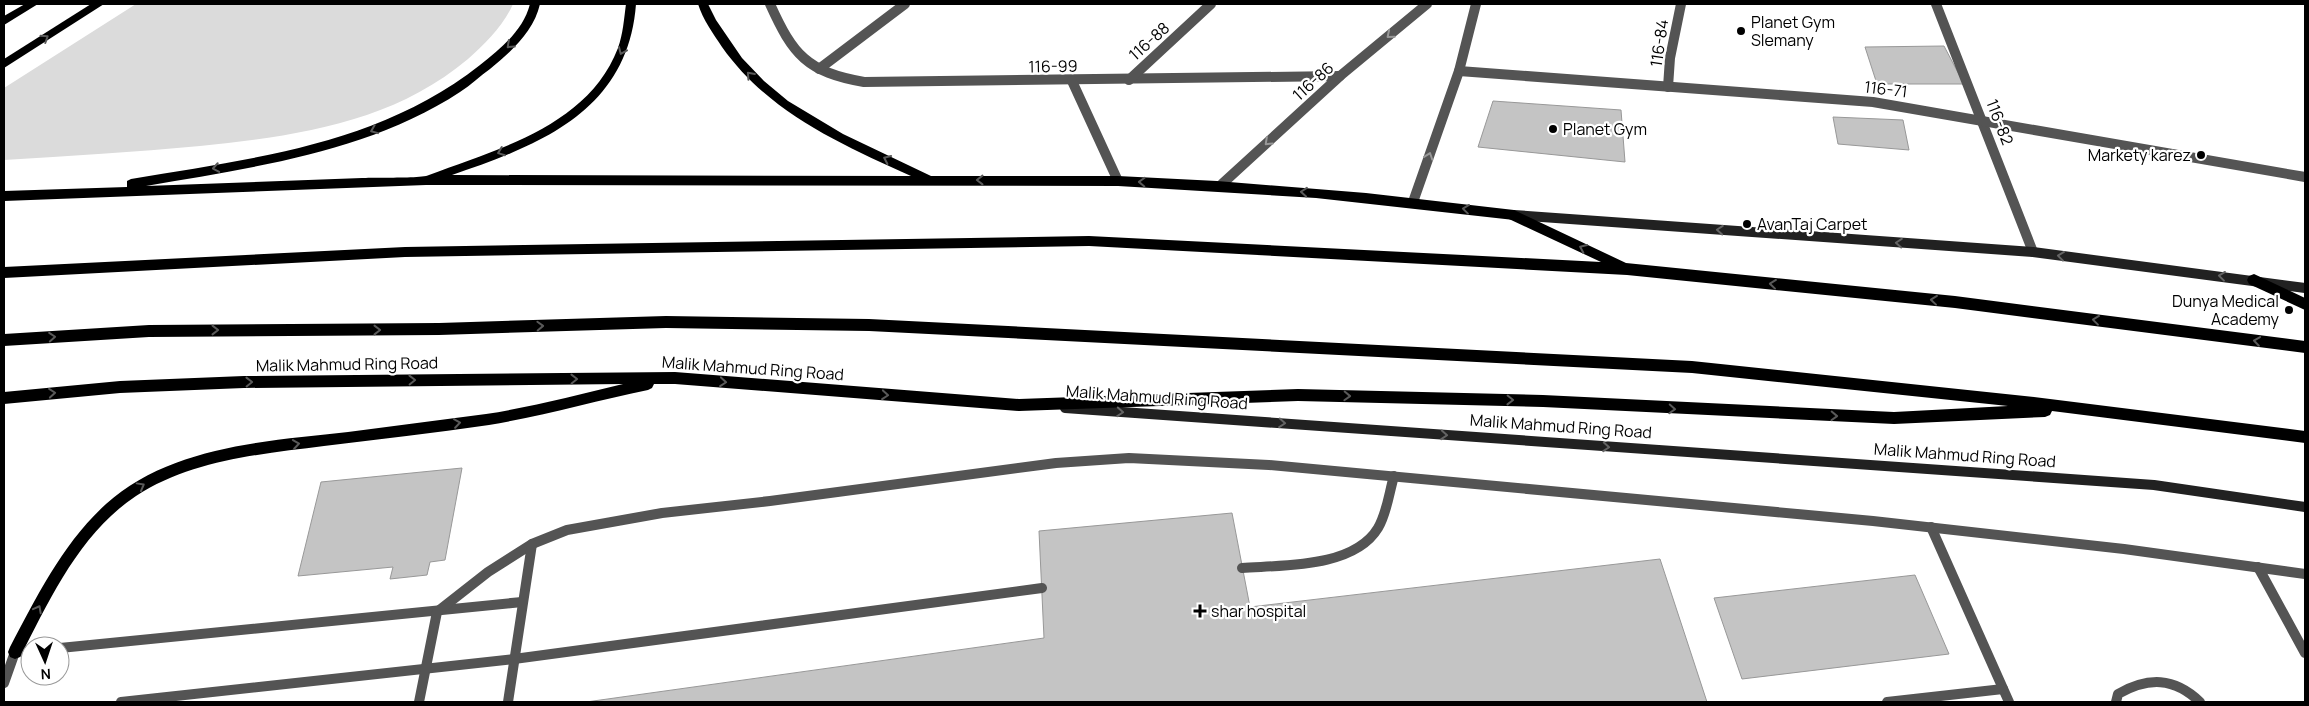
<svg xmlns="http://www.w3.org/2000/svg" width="2309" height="706" font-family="Manrope,sans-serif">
	<rect width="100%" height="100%" fill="#fff"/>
	<!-- green -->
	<path fill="#dbdbdb" d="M136 4H513C504 25 485 44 468 59 392 123 296 136 200 146 135 152 69 156 4 160V88Z"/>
	<!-- building -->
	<g fill="#c4c4c4" stroke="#989898">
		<path d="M1944 46 1964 84H1877L1865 47Z"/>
		<path d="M1493 101 1621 110 1625 162 1478 147Z"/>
		<path d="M1833 117 1903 120 1909 150 1838 144Z"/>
		<path d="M462 468 445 560 430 562 427 575 390 579 393 567 298 576 321 482Z"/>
		<path d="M1232 513 1250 607 1660 559 1707 702H586L1044 638 1039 531Z"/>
		<path d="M1915 575 1949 654 1742 679 1714 598Z"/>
	</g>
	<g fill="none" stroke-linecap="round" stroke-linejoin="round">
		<!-- service -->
		<g stroke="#545454" stroke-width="10">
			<path d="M1931 527 2009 702"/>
			<path d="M2258 567 2305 653"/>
			<path d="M1242 568C1283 565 1354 568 1378 528 1387 513 1389 493 1394 476"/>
			<path d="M60 648 522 602"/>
			<path d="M15 652 30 651"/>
			<path d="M121 702 514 659 1042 588"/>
			<path d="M419 702 437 612 488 572 532 544 567 530 662 513 770 501 1056 463 1129 458 1269 465 1873 521 2124 549 2305 574"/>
			<path d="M508 702 532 544"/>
			<path d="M1887 702 2003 689"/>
			<path d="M2116 702 2118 694C2148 677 2174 677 2200 702"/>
		</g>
		<!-- minor -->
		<g stroke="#545454" stroke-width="10">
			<path d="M770 4C793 55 807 72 864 82L1340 76"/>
			<path d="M1936 4 2033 252"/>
			<path d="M819 69 905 4"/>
			<path d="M1459 71 1873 102 2305 177"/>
			<path d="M1129 80 1211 4"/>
			<path d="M1072 81 1118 181"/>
			<path d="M1668 87 1670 58 1681 4"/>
			<path d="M1222 184 1340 76 1427 4"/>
			<path d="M1413 202 1459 71 1476 4"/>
			<path d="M4 683 15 652"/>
		</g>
		<!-- secondary -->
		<g stroke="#212121" stroke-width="10">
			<path d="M1514 215 2033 252 2305 288"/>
			<path d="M1065 408 2154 485 2305 507"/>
		</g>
		<!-- primary -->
		<g fill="#000" fill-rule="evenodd">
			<path d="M25 4H38L4 25V16Z"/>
			<path d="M91 4H104L4 68V59Z"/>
			<path d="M530 4H540C534 31 511 52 490 69 480 76 471 85 460 92 367 153 253 167 146 186 218 183 290 181 362 178 375 177 420 179 429 175 498 149 588 126 618 48 623 34 624 19 626 4H636C628 111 540 145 452 175L911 176C840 144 768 112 722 47 713 33 703 20 698 4H708L716 20 742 58 764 81 788 101 843 134 931 176H1118L1217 181 1366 193 1514 210 1520 215 1514 220 1316 198 1118 186 426 185 4 201V191L127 187V181L131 179C255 158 378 145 480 65 501 48 523 31 530 4Z"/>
			<path d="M675 372 1019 399 1024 401 1025 405 1024 409 1019 411 675 384H654L652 388 648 390C595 401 543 416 489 425 434 433 379 439 324 446 261 454 191 460 136 496 80 533 50 599 20 657L15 659 10 657 8 652 10 647C37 596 63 543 106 504 170 446 267 441 348 432 394 426 440 420 486 414 532 407 577 395 623 384L244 388 120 393 4 404V392L120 381 244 376Z"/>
		</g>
		<!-- trunk -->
		<g fill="#000" fill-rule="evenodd">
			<path d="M1514 210 1626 263 1955 296 2305 341V353L1955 308 1627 275 1089 246 405 257 4 278V267L405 247 1089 236 1601 262 1509 219 1508 215 1509 211Z"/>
			<path d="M2254 274 2305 298V310L2249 284 2247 280 2249 276Z"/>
			<path d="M666 316 869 319 1692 361 2034 397 2305 431V443L2052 411 2050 415 2045 417 1894 424 1543 407 1298 401 1019 411 1014 409 1012 405 1014 401 1019 399 1298 389 1543 395 1894 412 2008 406 1692 373 869 331 666 328 439 335 149 337 4 346V334L149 325 439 323Z"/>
		</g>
	</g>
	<!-- one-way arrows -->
	<defs><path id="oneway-chevron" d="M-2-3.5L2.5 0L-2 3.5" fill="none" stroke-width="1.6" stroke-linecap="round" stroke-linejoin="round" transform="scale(1.25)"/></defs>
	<g stroke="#989898">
		<use href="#oneway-chevron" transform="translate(1390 35) rotate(140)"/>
		<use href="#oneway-chevron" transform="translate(1268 142) rotate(137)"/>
		<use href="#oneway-chevron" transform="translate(1429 156) rotate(-71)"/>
	</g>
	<g stroke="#595959">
		<use href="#oneway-chevron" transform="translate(45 38) rotate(-33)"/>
		<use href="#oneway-chevron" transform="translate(510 45) rotate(137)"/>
		<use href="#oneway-chevron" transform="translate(622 51) rotate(113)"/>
		<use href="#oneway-chevron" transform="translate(750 75) rotate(-132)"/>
		<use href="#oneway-chevron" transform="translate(374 130) rotate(158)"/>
		<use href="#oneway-chevron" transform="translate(501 152) rotate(159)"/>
		<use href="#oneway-chevron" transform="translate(887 159) rotate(-155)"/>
		<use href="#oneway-chevron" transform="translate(216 168) rotate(170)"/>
		<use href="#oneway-chevron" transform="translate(980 180) rotate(-180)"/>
		<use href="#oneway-chevron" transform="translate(1142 182) rotate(-178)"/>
		<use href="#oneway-chevron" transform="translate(1304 192) rotate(-175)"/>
		<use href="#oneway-chevron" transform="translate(1466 209) rotate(-173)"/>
		<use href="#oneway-chevron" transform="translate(1583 248) rotate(-155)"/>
		<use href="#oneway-chevron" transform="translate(1773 284) rotate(-174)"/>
		<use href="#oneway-chevron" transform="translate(1934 300) rotate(-174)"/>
		<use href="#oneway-chevron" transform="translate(2096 320) rotate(-173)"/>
		<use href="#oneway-chevron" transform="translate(540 326) rotate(-2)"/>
		<use href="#oneway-chevron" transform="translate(215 330)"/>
		<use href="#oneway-chevron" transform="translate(377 330)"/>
		<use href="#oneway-chevron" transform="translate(52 337) rotate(-4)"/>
		<use href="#oneway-chevron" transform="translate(2257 341) rotate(-172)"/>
		<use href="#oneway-chevron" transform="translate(574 379) rotate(-1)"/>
		<use href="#oneway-chevron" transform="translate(412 380) rotate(-1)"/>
		<use href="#oneway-chevron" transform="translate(249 382) rotate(-1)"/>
		<use href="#oneway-chevron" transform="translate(723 382) rotate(5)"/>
		<use href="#oneway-chevron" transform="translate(52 393) rotate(-5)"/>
		<use href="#oneway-chevron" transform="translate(885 395) rotate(5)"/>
		<use href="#oneway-chevron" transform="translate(1347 396) rotate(2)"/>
		<use href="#oneway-chevron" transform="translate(1510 400) rotate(1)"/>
		<use href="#oneway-chevron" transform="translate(1672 409) rotate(3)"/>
		<use href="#oneway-chevron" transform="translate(1834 416) rotate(2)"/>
		<use href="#oneway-chevron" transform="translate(457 423) rotate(-8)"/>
		<use href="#oneway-chevron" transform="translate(296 444) rotate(-8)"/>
		<use href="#oneway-chevron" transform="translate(141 486) rotate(-29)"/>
		<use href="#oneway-chevron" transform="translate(38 609) rotate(-62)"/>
	</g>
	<g stroke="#646464">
		<use href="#oneway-chevron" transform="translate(1720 230) rotate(-176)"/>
		<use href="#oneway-chevron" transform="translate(1899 243) rotate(-176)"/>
		<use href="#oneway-chevron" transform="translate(2061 256) rotate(-173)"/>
		<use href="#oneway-chevron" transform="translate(2222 276) rotate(-173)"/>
		<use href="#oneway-chevron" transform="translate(1120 412) rotate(4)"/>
		<use href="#oneway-chevron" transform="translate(1282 423) rotate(4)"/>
		<use href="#oneway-chevron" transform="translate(1444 435) rotate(4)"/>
		<use href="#oneway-chevron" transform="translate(1606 447) rotate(4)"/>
	</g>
	<!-- markers -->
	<g fill="#000" stroke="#fff" stroke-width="2">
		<circle cx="1741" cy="31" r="5"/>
		<circle cx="1553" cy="129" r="5"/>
		<circle cx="2201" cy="155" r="5"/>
		<circle cx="1747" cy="224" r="5"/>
		<circle cx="2289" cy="310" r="5"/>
		<path d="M1197.5 603.5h5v5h5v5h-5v5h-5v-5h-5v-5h5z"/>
	</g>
	<g text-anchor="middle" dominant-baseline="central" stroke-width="4.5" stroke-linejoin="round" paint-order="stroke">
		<!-- poi labels -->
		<g font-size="16" fill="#000" stroke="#fff" text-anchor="start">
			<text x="1751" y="22">Planet Gym<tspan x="1751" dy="18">Slemany</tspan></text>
			<text x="1563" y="129">Planet Gym</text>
			<text x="2191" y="155" text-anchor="end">Markety karez</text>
			<text x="1757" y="224">AvanTaj Carpet</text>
			<text x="2279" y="301" text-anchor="end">Dunya Medical<tspan x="2279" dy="18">Academy</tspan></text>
			<text x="1211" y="611">shar hospital</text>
		</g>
		<!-- street labels -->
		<g font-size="16" fill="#000" stroke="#fff">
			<text transform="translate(1149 41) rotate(-42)">116-88</text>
			<text transform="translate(1659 43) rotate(-82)">116-84</text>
			<text transform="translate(1053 66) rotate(-1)">116-99</text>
			<text transform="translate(1313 81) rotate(-42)">116-86</text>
			<text transform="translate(1886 89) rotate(7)">116-71</text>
			<text transform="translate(2000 122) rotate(69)">116-82</text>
			<text transform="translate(347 364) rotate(-1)">Malik Mahmud Ring Road</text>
			<text transform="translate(753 368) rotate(4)">Malik Mahmud Ring Road</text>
			<text transform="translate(1157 397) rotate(4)">Malik Mahmud Ring Road</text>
			<text transform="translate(1561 426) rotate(4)">Malik Mahmud Ring Road</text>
			<text transform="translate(1965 455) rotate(4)">Malik Mahmud Ring Road</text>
		</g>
	</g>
	<!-- border -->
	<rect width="2309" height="706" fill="none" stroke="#000000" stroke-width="10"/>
	<!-- north arrow -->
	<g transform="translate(45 661) rotate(177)"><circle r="24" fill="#ffffff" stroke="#999999"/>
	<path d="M0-4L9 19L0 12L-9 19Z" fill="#000000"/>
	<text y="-8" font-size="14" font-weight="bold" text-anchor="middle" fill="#000000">N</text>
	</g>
</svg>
